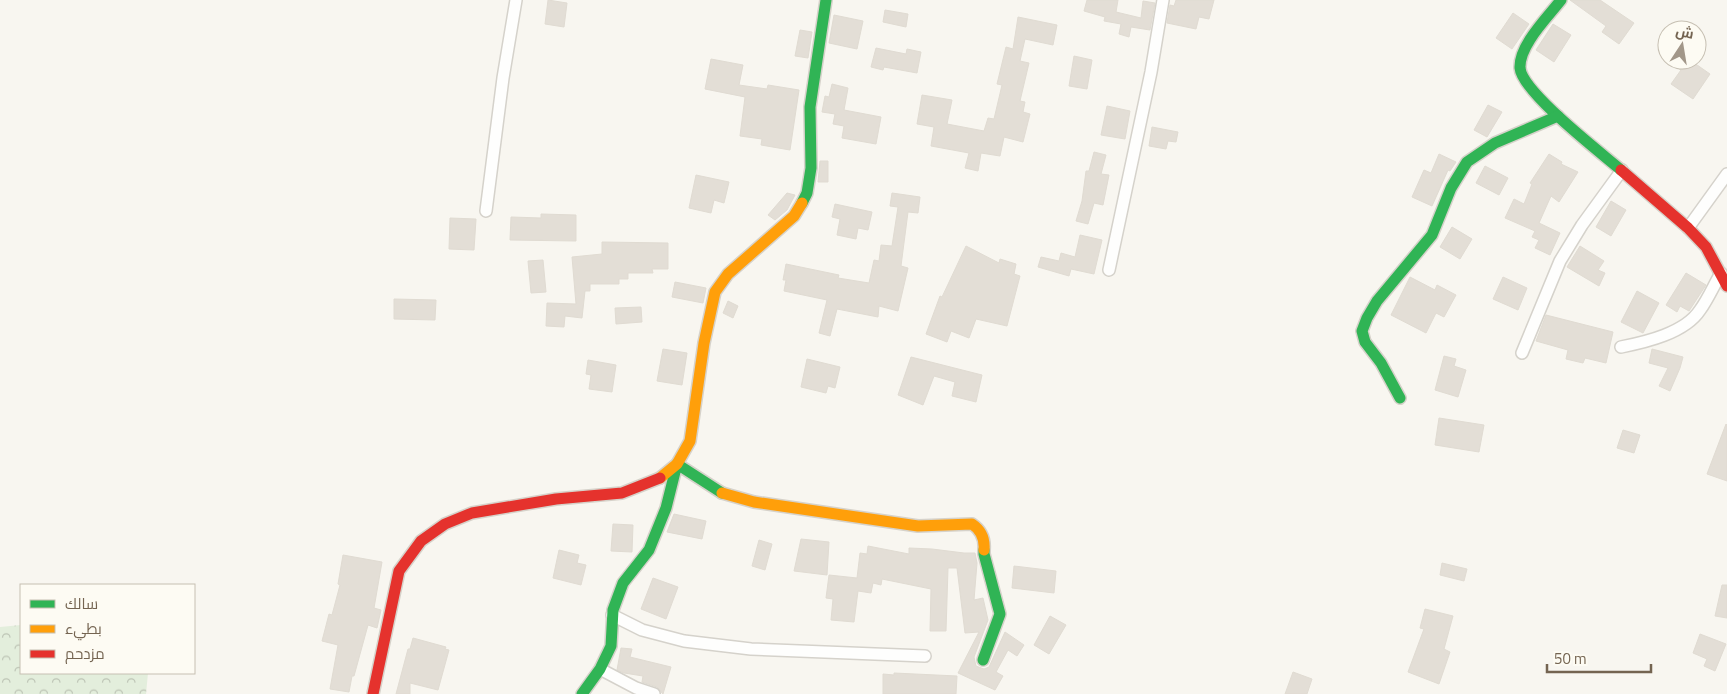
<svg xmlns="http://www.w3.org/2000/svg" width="1727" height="694" font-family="'Titillium Web',Cairo,sans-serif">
	<defs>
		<pattern id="forest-crowns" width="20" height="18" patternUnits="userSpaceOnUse" patternTransform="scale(1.25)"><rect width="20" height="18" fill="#e3eedc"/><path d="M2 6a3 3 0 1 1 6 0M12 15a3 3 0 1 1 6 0" fill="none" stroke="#bdc4b5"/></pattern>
	</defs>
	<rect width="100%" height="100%" fill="#f8f6f0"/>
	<!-- forest -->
	<path fill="url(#forest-crowns)" d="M21 625V673H148L146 694H0V627Z"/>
	<!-- building -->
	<g fill="#e3ded6" stroke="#e0dbd2">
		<path d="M548 0 567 3 564 27 545 24Z"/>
		<path d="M1087 0H1118L1116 12 1141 18 1143 1 1155 3 1150 30 1131 27 1129 37 1119 34 1121 24 1104 21 1105 17 1084 11Z"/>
		<path d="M1176 0H1214L1209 19 1199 17 1196 29 1167 23 1170 5 1174 6Z"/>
		<path d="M1570 0H1600L1634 23 1619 44 1602 32 1606 26Z"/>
		<path d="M885 10 908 14 906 27 883 22Z"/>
		<path d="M1513 13 1529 24 1512 49 1496 38Z"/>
		<path d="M834 15 863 21 857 49 829 43Z"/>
		<path d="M1018 17 1057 25 1053 45 1025 39 1020 61 1029 63 1020 101 1025 102 1023 112 1030 114 1023 142 1004 137 1000 156 981 153 978 171 965 168 969 153 931 146 934 127 917 124 922 95 952 100 947 124 984 131 988 118 994 119 1002 85 997 84 1006 47 1013 49Z"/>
		<path d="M1553 24 1571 35 1554 62 1536 50Z"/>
		<path d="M800 30 812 32 808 58 795 56Z"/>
		<path d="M876 48 906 54 907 49 921 52 917 73 884 67 883 70 871 67Z"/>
		<path d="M1074 56 1092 60 1087 89 1069 86Z"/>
		<path d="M711 59 743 65 739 85 767 89 768 85 799 90 790 150 761 145 762 139 740 136 745 97 705 89Z"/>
		<path d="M1666 60H1690L1710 74 1693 99 1671 84 1681 70Z"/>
		<path d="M832 84 848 88 844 110 881 117 876 144 842 138 844 126 833 124 835 114 822 112 825 96 829 97Z"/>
		<path d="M1488 105 1502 112 1487 137 1474 130Z"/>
		<path d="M1107 106 1130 111 1125 139 1101 135Z"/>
		<path d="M1152 127 1178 132 1176 142 1168 141 1166 149 1149 146Z"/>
		<path d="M1094 152 1106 155 1101 174 1109 175 1103 205 1094 203 1088 224 1076 221 1082 201 1086 171H1089Z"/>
		<path d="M1439 154 1456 162 1450 171 1448 170 1432 206 1412 197 1424 170 1431 173Z"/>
		<path d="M1549 154 1562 162 1561 164 1578 172 1559 202 1551 196 1539 223 1560 233 1550 255 1535 248 1539 240 1532 237 1535 231 1505 218 1514 199 1524 204 1532 184 1530 183Z"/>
		<path d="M820 161H828V182H818Z"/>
		<path d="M1485 166 1508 178 1499 195 1476 183Z"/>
		<path d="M696 175 729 182 724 203 714 200 711 213 689 208Z"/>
		<path d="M787 193 795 195 787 210 775 220 768 215Z"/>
		<path d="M892 193 920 197 918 213 908 212 901 266 908 268 898 311 879 306 878 317 837 309 830 336 819 333 827 300 784 291 786 280H783L786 264 839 275 838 278 869 283 874 260 879 261 881 245 892 246 898 207 890 206Z"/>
		<path d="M1611 201 1626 210 1611 236 1596 227Z"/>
		<path d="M835 204 872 212 868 230 858 228 856 239 837 235 840 219 832 217Z"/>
		<path d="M541 214 576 215V241L510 240 511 217 541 218Z"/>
		<path d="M450 218 476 219 474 250 449 249Z"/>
		<path d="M1452 227 1472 239 1460 259 1440 247Z"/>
		<path d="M1080 235 1102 240 1094 274 1071 269 1069 276 1038 267 1041 257 1059 261 1061 253 1075 257Z"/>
		<path d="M602 242 668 243V269H652L653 273H628V279H619V284H590V291H585L582 318 565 316 564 327 546 326 547 303 576 304 572 257 602 254Z"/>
		<path d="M966 246 999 263 1000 259 1016 264 1014 274 1020 276 1007 326 976 319 969 338 951 331 947 342 926 334 940 296 942 297Z"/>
		<path d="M1580 246 1604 261 1598 270 1605 273 1599 286 1567 267Z"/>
		<path d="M543 260 546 292 531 293 528 261Z"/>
		<path d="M1686 273 1706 285 1689 311 1680 306 1677 312 1666 305Z"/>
		<path d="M1410 277 1435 290 1437 285 1456 295 1444 317 1436 313 1426 333 1391 315Z"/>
		<path d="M1503 277 1527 288 1518 310 1493 299Z"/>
		<path d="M675 282 706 288 703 303 672 297Z"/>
		<path d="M1637 291 1659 303 1643 333 1621 322Z"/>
		<path d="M394 299 436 300 435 320 394 319Z"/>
		<path d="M728 301 738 306 733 318 723 313Z"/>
		<path d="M641 307 642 322 616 324 615 308Z"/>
		<path d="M1546 315 1613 332 1606 363 1585 358 1583 363 1566 359 1568 350 1536 341Z"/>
		<path d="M663 349 687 353 682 385 657 381Z"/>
		<path d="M1652 349 1683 357 1680 368 1670 391 1659 386 1668 368 1649 363Z"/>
		<path d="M1444 356 1456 359 1454 366 1466 370 1458 397 1435 390Z"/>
		<path d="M911 357 982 375 976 402 952 396 955 382 934 376 923 405 898 395Z"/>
		<path d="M807 359 840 367 835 388 828 386 826 393 801 387Z"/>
		<path d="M588 360 616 365 612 392 589 389 591 375 586 374Z"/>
		<path d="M1439 418 1484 425 1479 452 1435 445Z"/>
		<path d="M1726 424 1727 425V481L1707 474Z"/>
		<path d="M1623 430 1640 435 1634 453 1617 448Z"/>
		<path d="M674 514 706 521 702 539 667 532Z"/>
		<path d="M613 524 633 525 632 552 611 551Z"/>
		<path d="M801 539 829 542 827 575 794 571Z"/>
		<path d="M759 540 772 544 765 570 752 566Z"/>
		<path d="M868 546 909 554V548L932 549 964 553H975L977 563 974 600 983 598 988 620 974 657 976 666 984 669 989 667 1005 632 1024 645 1017 656 1008 650 996 672 1003 676 995 690 958 673 979 632 965 633 957 568H948L946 631H930L931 589 882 579 881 585 873 583 871 593 858 591 854 622 831 620 833 599 826 598 829 575 857 578 860 553 867 554Z"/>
		<path d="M559 550 579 555 577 563 586 565 581 585 553 578Z"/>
		<path d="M343 555 382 562 374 608 381 610 377 628 368 625 354 676H352L349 692 330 689 338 645 322 641 329 614 332 615 340 585 338 584Z"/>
		<path d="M1442 563 1467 569 1464 581 1440 575Z"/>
		<path d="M1014 566 1056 571 1054 593 1012 588Z"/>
		<path d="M653 578 678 587 666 619 641 609Z"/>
		<path d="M1722 585H1727V618L1715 616Z"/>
		<path d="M1425 609 1453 616 1444 649 1450 652 1439 684 1408 672 1424 629 1420 628Z"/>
		<path d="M1050 616 1066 625 1049 654 1034 645Z"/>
		<path d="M1700 634 1726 644 1715 671 1704 666 1707 659 1693 653Z"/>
		<path d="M413 638 446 647 445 649 449 650 438 690 410 683V694H396L408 649H410Z"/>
		<path d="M621 648 632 649 630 657 671 667 663 694 657 687 642 682 643 676 624 673 617 670Z"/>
		<path d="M1293 672 1312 679 1307 694H1285Z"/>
		<path d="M894 673 957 676 956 694H883V674L894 675Z"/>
	</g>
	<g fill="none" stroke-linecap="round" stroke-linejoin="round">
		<!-- street casing -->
		<g stroke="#d5d2cb" stroke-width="14">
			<g id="street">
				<path d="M486 211 503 78 516 0"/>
				<path d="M1688 228 1727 174"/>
				<path d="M1109 270 1151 72 1163 0"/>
				<path d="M1621 347C1646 342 1685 333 1700 310 1708 299 1714 285 1721 273"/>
				<path d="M1522 353 1560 261 1582 225 1622 170"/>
				<path d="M612 615 642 630 684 641 751 649 925 656"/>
				<path d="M600 669 636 688 654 694"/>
			</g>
		</g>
		<!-- fast casing -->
		<g stroke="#d6d2ca" stroke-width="14">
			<g id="fast">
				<path d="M1561 0C1548 17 1519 45 1520 68 1522 92 1600 152 1621 170"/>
				<path d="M802 203 807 193 811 168 810 107 826 0"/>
				<path d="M1400 398 1381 363 1365 342 1362 331 1367 318 1377 301 1432 235 1451 188 1467 162 1495 143 1558 116"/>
				<path d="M983 660 1000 614 984 554V550"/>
				<path d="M582 694 600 669 611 646 613 610 623 583 649 550 666 508 677 464 722 493"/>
			</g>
		</g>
		<!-- slow casing -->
		<g stroke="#d6d2ca" stroke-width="14">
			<g id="slow">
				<path d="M660 478 677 464 690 441 704 343 715 292 728 274 794 216 802 203"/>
				<path d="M722 493 754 502 918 526 972 524C981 530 985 539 984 550"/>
			</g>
		</g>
		<!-- jam casing -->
		<g stroke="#d6d2ca" stroke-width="14">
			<g id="jam">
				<path d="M1621 170 1688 228 1706 247 1727 286"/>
				<path d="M373 694 399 571 421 541 445 524 472 513 556 499 622 493 660 478"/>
			</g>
		</g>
		<!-- street -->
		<use href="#street" stroke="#fefefd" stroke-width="11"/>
		<!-- fast -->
		<use href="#fast" stroke="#30b455" stroke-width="11"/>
		<!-- slow -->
		<use href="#slow" stroke="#ff9f0a" stroke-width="11"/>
		<!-- jam -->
		<use href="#jam" stroke="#e5322d" stroke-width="11"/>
	</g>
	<!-- legend -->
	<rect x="20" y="584" width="175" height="90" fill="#fdfbf3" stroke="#c6bfb2"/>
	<rect x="30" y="600" width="25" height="8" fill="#30b455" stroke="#c6bfb2"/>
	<text x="65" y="609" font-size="15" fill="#746451">سالك</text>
	<rect x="30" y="625" width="25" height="8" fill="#ff9f0a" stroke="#c6bfb2"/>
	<text x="65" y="634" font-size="15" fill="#746451">بطيء</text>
	<rect x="30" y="650" width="25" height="8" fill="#e5322d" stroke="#c6bfb2"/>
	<text x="65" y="659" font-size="15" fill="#746451">مزدحم</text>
	<!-- north arrow -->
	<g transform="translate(1682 45) rotate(12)"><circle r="24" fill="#fdfbf3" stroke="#c6bfb2"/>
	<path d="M0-4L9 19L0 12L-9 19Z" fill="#a29789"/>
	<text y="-8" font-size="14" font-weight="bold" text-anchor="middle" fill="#746451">ش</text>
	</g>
	<!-- scale -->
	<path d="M1547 664v8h104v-8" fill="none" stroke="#746451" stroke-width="2.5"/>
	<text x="1554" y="664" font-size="15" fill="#746451" stroke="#fdfbf3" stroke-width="4" paint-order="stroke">50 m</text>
</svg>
